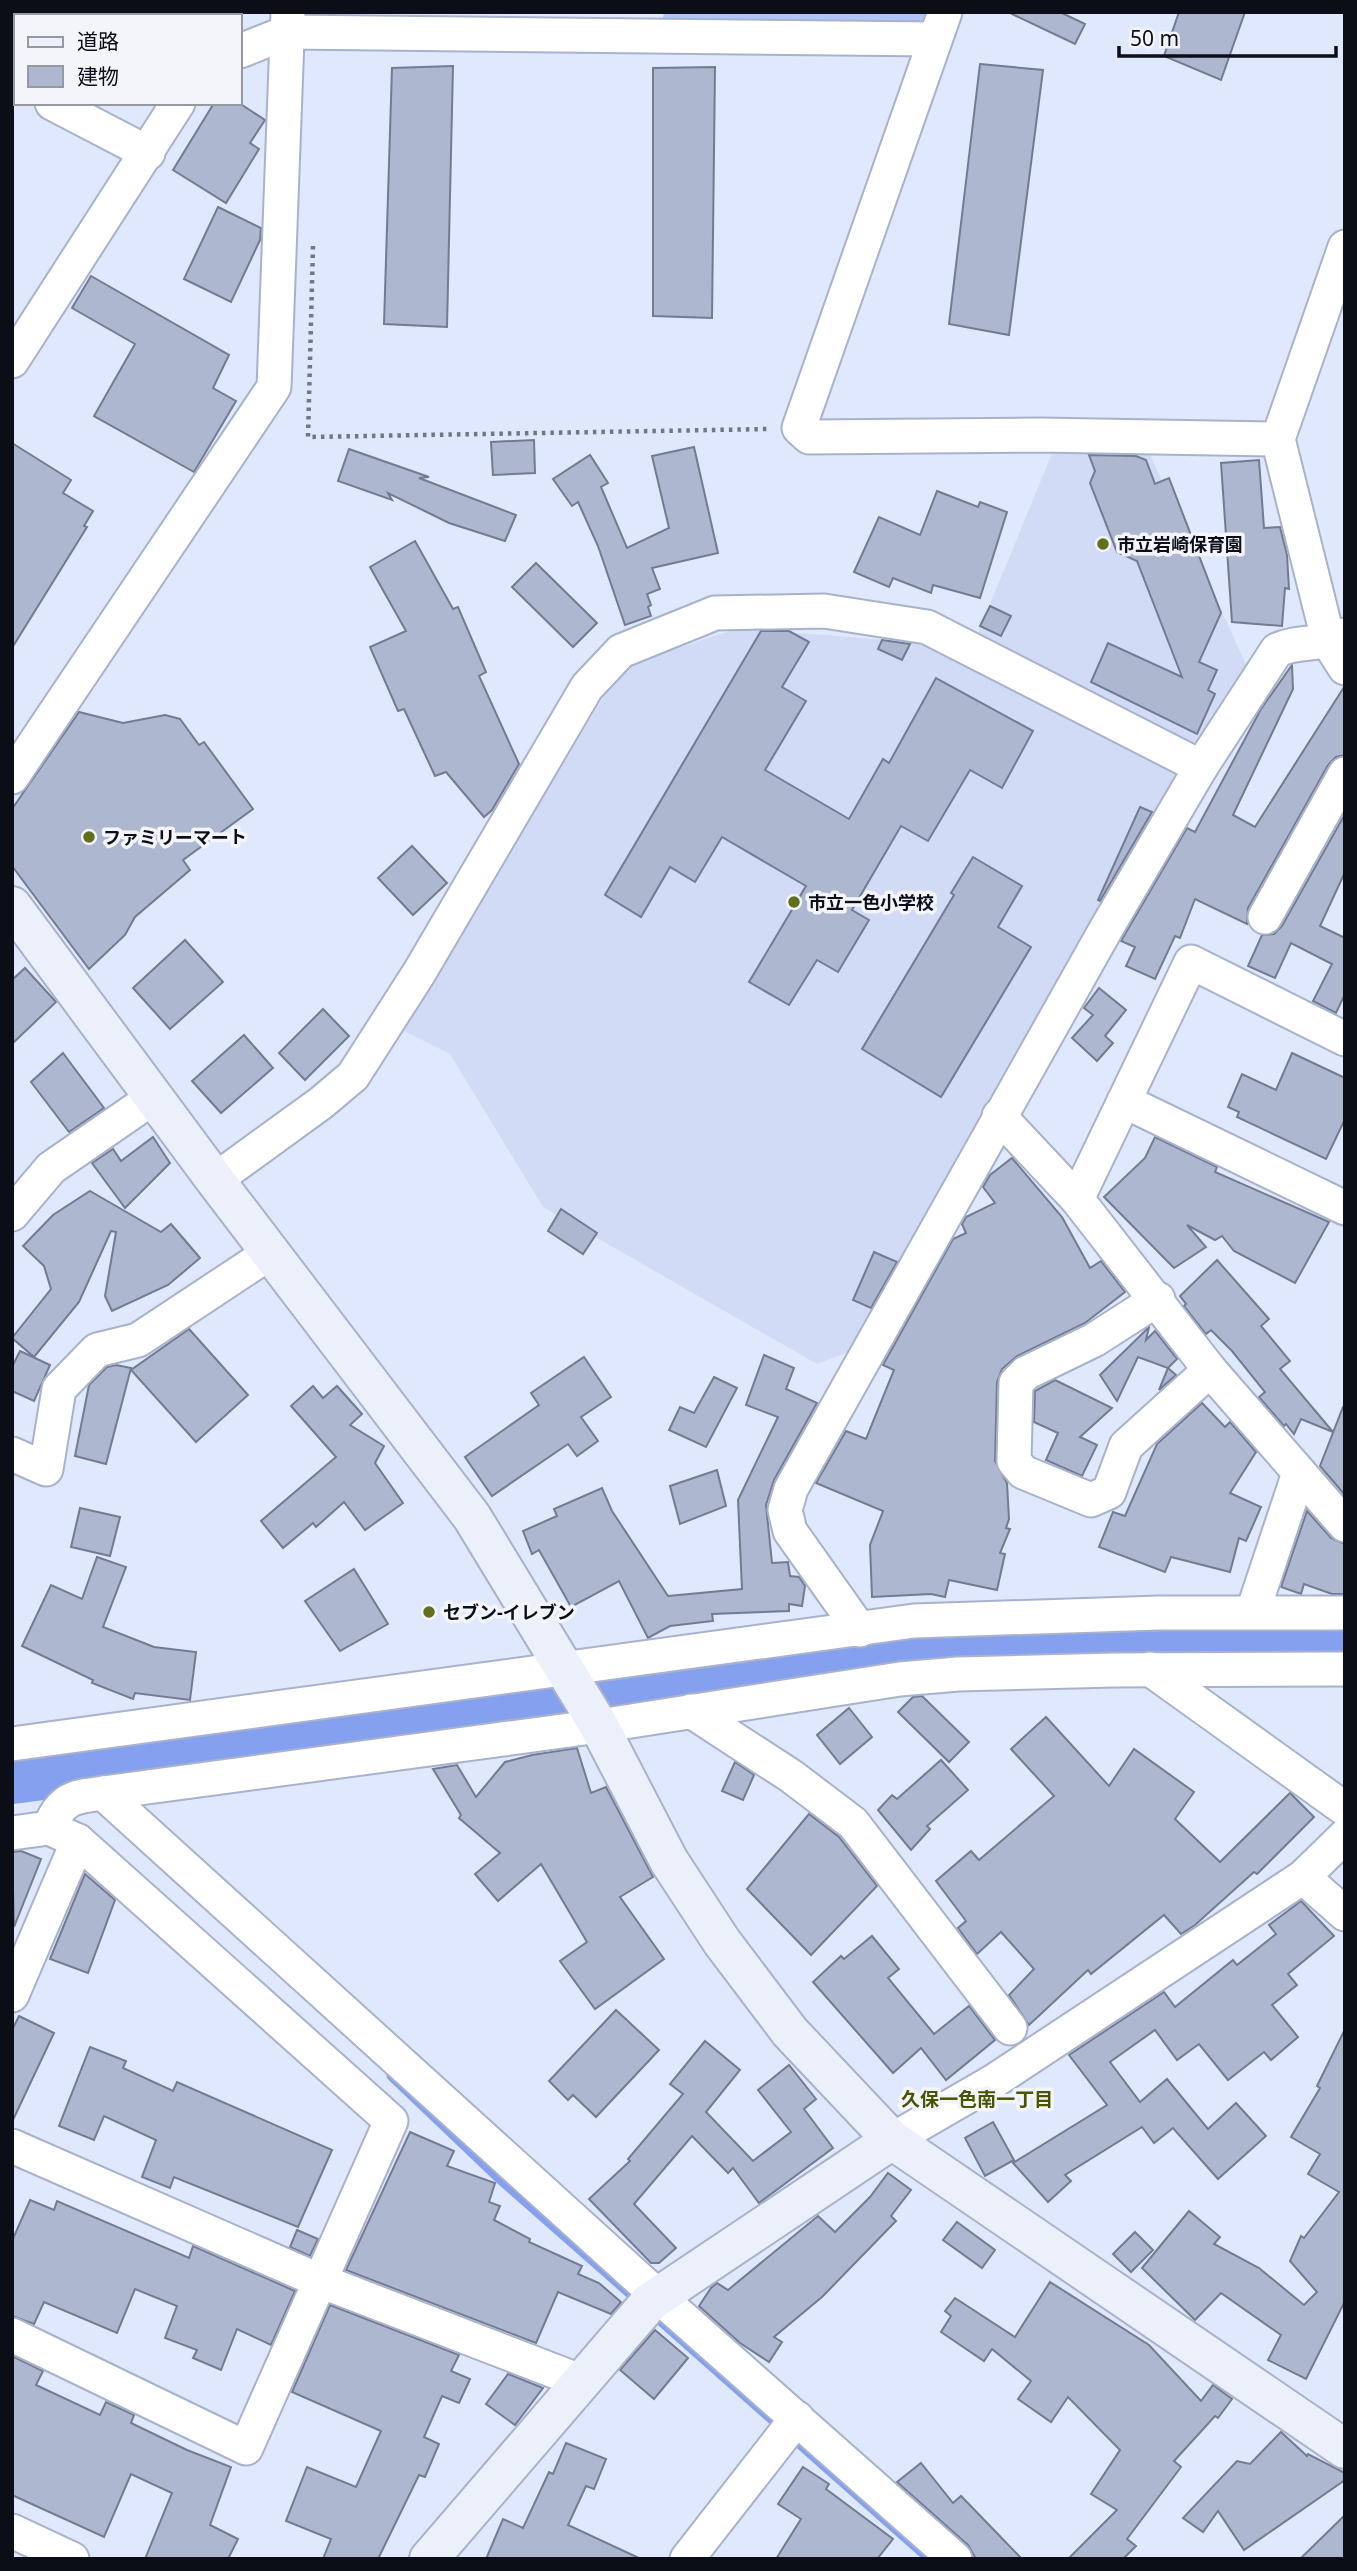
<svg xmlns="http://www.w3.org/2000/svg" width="1357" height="2571" font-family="'Noto Sans','Noto Sans JP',sans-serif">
	<rect width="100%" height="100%" fill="#e0e8fd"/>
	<!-- built -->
	<g fill="#d2dbf5">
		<path d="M1148 450 1248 669 1201 753 976 638 1053 451Z"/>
		<path d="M739 628 923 643 1180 774 848 1352 817 1364 543 1207 450 1054 404 1031 601 701 629 664Z"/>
	</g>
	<!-- green -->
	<path fill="#b1c4f9" d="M664 12H933L927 27 663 18Z"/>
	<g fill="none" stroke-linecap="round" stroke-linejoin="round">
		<!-- stream -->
		<g stroke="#86a0f0" stroke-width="9">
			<path d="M58 1772 79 1790"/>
			<path d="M391 2076 497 2177 639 2302"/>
			<path d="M652 2314 781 2428"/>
			<path d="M791 2437 929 2559"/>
		</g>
		<!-- river -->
		<path stroke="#86a0f0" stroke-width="52" d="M12 1778 946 1656 1055 1651 1345 1652"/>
	</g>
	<!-- building -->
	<g fill="#adb7d0" stroke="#737b93" stroke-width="2">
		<path d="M1008 12H1060L1085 24 1075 44Z"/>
		<path d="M1179 12H1245L1221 80 1164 56Z"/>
		<path d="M980 64 1043 70 1009 335 949 324Z"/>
		<path d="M453 66 447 327 384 324 392 68Z"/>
		<path d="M715 67 712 318 653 316V68Z"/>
		<path d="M214 103H239L265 120 250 143 259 149 226 203 173 170Z"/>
		<path d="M218 207 261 228 260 240 231 302 184 279Z"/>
		<path d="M91 276 229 355 213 388 236 401 194 472 94 416 135 344 72 308Z"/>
		<path d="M534 440 535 473 493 475 491 442Z"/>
		<path d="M12 443 71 480 63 493 93 511 84 526 87 527 12 648Z"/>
		<path d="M694 447 718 553 652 568 660 589 647 594 651 605 648 607 651 616 625 625 598 546 578 502 572 506 553 479 590 455 608 483 601 487 627 548 669 528 652 456Z"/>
		<path d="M349 449 429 477 419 478 516 515 505 541 449 523 388 493 392 500 338 481Z"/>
		<path d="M1089 455 1136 456 1146 460 1155 484 1169 478 1221 613 1199 662 1217 670 1208 690 1215 694 1197 734 1091 682 1108 643 1182 677 1137 561 1117 552 1090 483 1095 471Z"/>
		<path d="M1259 460 1264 528 1280 527 1287 555 1289 589 1285 588 1282 626 1232 622 1221 463Z"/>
		<path d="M937 491 978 507 980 502 1007 512 980 598 933 585 931 593 893 578 889 587 854 572 879 517 920 535Z"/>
		<path d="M415 541 453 609 458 607 486 672 479 676 519 764 492 810 484 817 446 772 435 776 404 709 398 711 370 647 406 631 370 567Z"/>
		<path d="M536 563 597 623 573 647 512 587Z"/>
		<path d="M990 606 1011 616 1001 636 980 626Z"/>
		<path d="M761 631H789L809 642 782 687 806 701 765 770 849 819 883 759 889 763 936 678 1033 731 1002 788 970 770 928 841 901 826 852 910 869 920 838 972 817 960 789 1005 749 982 806 886 722 837 695 882 670 867 641 917 605 895Z"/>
		<path d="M882 640 910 644 902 660 878 649Z"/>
		<path d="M1292 665 1293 689 1233 815 1255 827 1344 687 1345 755 1336 757 1328 765 1248 908 1247 924 1195 899 1180 938 1175 936 1155 979 1126 966 1135 947 1121 941 1187 828 1195 832 1261 709Z"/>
		<path d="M79 712 123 723 165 715 180 719 199 745 204 742 253 809 183 860 190 870 135 917 125 935 89 969 12 866V809Z"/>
		<path d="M1140 807 1152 812 1100 901 1098 900Z"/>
		<path d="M1345 814V872L1320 926 1345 938V994L1336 1013 1313 1001 1332 964 1291 943 1275 978 1248 966 1262 935 1274 934 1282 926Z"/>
		<path d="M412 846 447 883 413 915 378 878Z"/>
		<path d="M973 857 1022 886 998 927 1031 947 941 1097 862 1049 954 895 951 893Z"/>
		<path d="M185 940 223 982 170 1029 133 988Z"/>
		<path d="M25 968 56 1002 12 1044V980Z"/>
		<path d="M1099 988 1126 1010 1105 1036 1113 1043 1097 1061 1072 1038 1093 1015 1084 1008Z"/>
		<path d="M323 1009 349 1036 305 1080 279 1053Z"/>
		<path d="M244 1035 273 1068 221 1113 192 1081Z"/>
		<path d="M63 1053 104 1108 69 1132 31 1082Z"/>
		<path d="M1292 1053 1345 1078V1119L1326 1159 1237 1117 1239 1112 1228 1107 1242 1074 1276 1090Z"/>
		<path d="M153 1137 170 1163 125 1208 92 1163 113 1149 121 1161Z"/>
		<path d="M1155 1137 1217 1167 1215 1172 1329 1222 1295 1283 1234 1251 1222 1236 1215 1240 1187 1225 1206 1247 1174 1268 1104 1197 1145 1158Z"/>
		<path d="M1012 1158 1062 1217 1090 1268 1101 1261 1125 1292 1085 1323 1017 1356 1002 1369 997 1382 995 1461 1007 1483 1009 1519 1006 1528 1010 1529 1000 1553 1005 1554 997 1590 949 1580 945 1597 931 1594 872 1597 870 1545 883 1511 816 1483 846 1431 866 1439 894 1370 883 1365 953 1239 966 1233 962 1224 966 1217 995 1203 983 1187 990 1175Z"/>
		<path d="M90 1191 161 1232 171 1224 200 1258 168 1285 112 1311 105 1296 116 1232 111 1231 79 1302 34 1357 12 1338 51 1289 44 1266 23 1246 53 1215Z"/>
		<path d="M561 1209 597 1233 583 1254 548 1231Z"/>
		<path d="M874 1252 897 1262 871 1308 853 1300Z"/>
		<path d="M1217 1260 1269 1319 1261 1326 1290 1361 1280 1369 1333 1432 1301 1419 1294 1434 1286 1424 1284 1426 1259 1397 1265 1392 1232 1351 1211 1330 1206 1334 1184 1306 1186 1304 1180 1296Z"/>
		<path d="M1149 1327 1146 1340 1155 1331 1177 1359 1168 1368 1176 1375 1159 1390 1168 1368 1138 1357 1117 1401 1100 1375Z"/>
		<path d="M189 1329 248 1395 196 1442 131 1370Z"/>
		<path d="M20 1351 50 1365 34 1401 12 1391V1367Z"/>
		<path d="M764 1355 794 1368 786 1389 817 1403 774 1480 766 1505 772 1563 788 1562 790 1576 799 1577 805 1586 802 1606 789 1604V1611L712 1614 713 1621 670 1626 648 1638 619 1581 571 1607 539 1550 532 1554 523 1531 557 1516 554 1509 602 1488 612 1511 668 1596 742 1589 738 1500 778 1417 746 1405Z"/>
		<path d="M584 1357 611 1397 581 1417 598 1441 577 1456 568 1444 492 1496 465 1457 539 1405 531 1393Z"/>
		<path d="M116 1365 131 1368 106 1464 75 1456 89 1385 107 1367Z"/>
		<path d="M714 1377 737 1388 706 1447 669 1430 680 1407 694 1413Z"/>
		<path d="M1055 1380 1112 1408 1080 1437 1097 1445 1082 1476 1046 1460 1058 1433 1034 1422 1035 1391Z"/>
		<path d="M313 1386 323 1398 337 1386 362 1414 350 1425 384 1446 375 1463 403 1503 365 1530 344 1502 316 1527 313 1523 283 1548 261 1521 336 1457 291 1406Z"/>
		<path d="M1202 1403 1225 1427 1230 1422 1256 1452 1230 1493 1261 1507 1246 1541 1239 1538 1230 1572 1171 1557 1165 1572 1099 1547 1113 1512 1125 1516 1157 1444Z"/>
		<path d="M1343 1407H1345V1495L1320 1466Z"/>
		<path d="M717 1470 726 1506 680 1524 670 1486Z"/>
		<path d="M80 1508 120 1517 110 1556 71 1547Z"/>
		<path d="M1307 1511 1331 1538 1345 1544V1594H1332L1304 1584 1301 1594 1281 1587Z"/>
		<path d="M97 1557 126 1567 103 1627 154 1647 196 1652 190 1700 135 1693 133 1699 92 1683 93 1680 22 1646 51 1585 82 1599Z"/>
		<path d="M354 1569 388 1624 340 1651 305 1601Z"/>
		<path d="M922 1696 969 1742 949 1762 898 1712 913 1697Z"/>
		<path d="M849 1708 872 1737 840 1764 817 1735Z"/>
		<path d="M1046 1717 1109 1786 1134 1749 1194 1792 1175 1819 1220 1862 1290 1793 1314 1817 1257 1874 1254 1872 1195 1925 1181 1934 1164 1915 1091 1974 1088 1970 1029 2025 1009 1995 1034 1969 1001 1932 977 1954 958 1928 966 1921 936 1881 971 1851 979 1860 1054 1796 1011 1749Z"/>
		<path d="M577 1748 591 1793 606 1787 653 1877 620 1897 664 1959 595 2009 560 1961 587 1942 541 1864 498 1901 475 1874 500 1853 459 1818 461 1815 433 1769 457 1765 476 1797 505 1762 532 1755Z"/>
		<path d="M941 1760 968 1790 927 1826 930 1829 911 1850 878 1810 892 1795 897 1799Z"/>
		<path d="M735 1762 754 1775 743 1800 722 1791Z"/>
		<path d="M809 1814 839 1837 877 1886 811 1955 747 1889Z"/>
		<path d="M21 1851 41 1859 14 1927 12 1852Z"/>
		<path d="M85 1874 115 1900 88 1973 50 1959Z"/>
		<path d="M1301 1901 1334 1936 1288 1974 1297 1985 1272 2005 1298 2037 1271 2060 1264 2052 1228 2080 1199 2044 1177 2060 1155 2030 1110 2062 1140 2102 1167 2079 1208 2129 1236 2103 1266 2136 1218 2179 1173 2128 1154 2143 1142 2127 1065 2175 1071 2181 1048 2202 1013 2163 1107 2105 1069 2055 1164 1992 1175 2007 1233 1960 1237 1965 1276 1934 1269 1925Z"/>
		<path d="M872 1936 899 1969 888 1978 934 2034 969 2006 995 2040 946 2080 921 2048 893 2073 813 1982 841 1956 844 1959Z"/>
		<path d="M616 2010 659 2050 596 2117 573 2095 568 2100 549 2081Z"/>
		<path d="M19 2016 54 2033 12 2122V2030Z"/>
		<path d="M1345 2029V2301L1306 2379 1268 2360 1281 2335 1221 2293 1195 2320 1142 2268 1189 2211 1220 2237 1214 2244 1259 2268 1304 2305 1317 2292 1290 2261 1301 2236 1304 2238 1339 2192 1308 2174 1320 2154 1291 2137 1320 2088 1317 2086Z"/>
		<path d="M705 2041 740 2070 706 2112 753 2161 791 2132 758 2090 789 2065 816 2099 804 2109 833 2148 759 2203 733 2168 728 2173 692 2136 634 2204 676 2248 659 2263H651L589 2199 630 2161 628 2159 683 2094 670 2084Z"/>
		<path d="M90 2047 126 2061 123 2068 173 2091 177 2082 332 2150 298 2227 174 2177 170 2188 142 2177 156 2140 104 2116 94 2140 59 2126Z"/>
		<path d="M993 2122 1014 2160 985 2176 965 2138Z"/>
		<path d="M410 2132 454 2151 447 2166 495 2183 489 2202 500 2206 494 2220 530 2239 529 2242 582 2266 578 2274 599 2283 621 2302 611 2314 558 2292 536 2343 346 2270Z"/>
		<path d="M888 2173 911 2190 891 2216 896 2221 822 2297 774 2337 782 2342 769 2362 740 2343 699 2306 711 2288 717 2283 728 2290 818 2216 835 2232 870 2197Z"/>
		<path d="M30 2200 54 2210 57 2201 189 2258 193 2246 295 2291 271 2345 237 2329 221 2370 193 2358 197 2350 165 2338 177 2306 135 2289 117 2333 44 2302 34 2324 12 2316V2241Z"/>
		<path d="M957 2222 995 2250 982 2268 943 2240Z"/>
		<path d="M297 2230 318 2239 310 2256 290 2247Z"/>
		<path d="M1135 2232 1153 2250 1131 2272 1113 2254Z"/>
		<path d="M1050 2282 1149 2345 1201 2401 1213 2385 1232 2399 1218 2418 1215 2416 1174 2461 1181 2467 1127 2539 1136 2546 1123 2559H1068L1117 2510 1091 2494 1120 2450 1068 2397 1051 2422 1018 2399 1031 2381 992 2349 984 2361 941 2332 951 2316 945 2311 955 2298 1015 2337Z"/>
		<path d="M330 2305 459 2355 451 2371 470 2379 459 2403 442 2396 424 2437 439 2444 425 2477 419 2475 378 2559H323L331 2539 286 2521 307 2467 356 2487 381 2431 292 2392Z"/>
		<path d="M655 2330 688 2358 654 2399 620 2370Z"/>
		<path d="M12 2356 43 2371 36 2385 100 2415 106 2402 134 2415 131 2423 187 2450 231 2467 210 2525 238 2539 228 2559H145L172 2493 131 2474 104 2537 12 2495Z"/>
		<path d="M508 2374 543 2388 515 2425 486 2404Z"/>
		<path d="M1281 2432 1307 2456 1308 2454 1345 2473V2480L1244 2550 1218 2511 1203 2532 1183 2518 1237 2461 1250 2464Z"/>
		<path d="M566 2443 606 2459 594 2489 586 2486 568 2525 641 2559H486L503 2519 523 2528 549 2472 553 2474Z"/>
		<path d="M921 2463 953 2503 961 2496 1022 2559H976L968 2545 897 2482Z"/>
		<path d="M803 2467 829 2484 826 2489 893 2539 877 2559H776L801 2519 778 2504Z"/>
		<path d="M1345 2515V2559H1300Z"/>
	</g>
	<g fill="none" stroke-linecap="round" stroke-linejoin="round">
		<!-- street casing -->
		<g stroke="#a8b2cb" stroke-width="37">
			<g id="street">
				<path d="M945 12 799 428 809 437 1039 435 1278 439"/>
				<path d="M240 51 288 32 935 39"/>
				<path d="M12 82 16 84"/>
				<path d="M52 103 148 153"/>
				<path d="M1345 247 1278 439 1329 643 1345 668"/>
				<path d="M12 361 178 103"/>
				<path d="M12 777 274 387 288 12"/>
				<path d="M1265 917 1345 774"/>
				<path d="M1124 1101 1345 1208"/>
				<path d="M999 1116 1077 1199 1210 1370 1345 1525"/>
				<path d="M215 1180 321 1103 353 1076 419 973 587 687 621 651 715 613 824 611 927 627 1201 767"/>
				<path d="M1077 1199 1191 962 1345 1039"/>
				<path d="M12 1214 51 1168 154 1097"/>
				<path d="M1158 1299 1094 1340 1026 1373 1016 1383 1014 1461 1023 1472 1091 1500 1109 1492 1126 1446 1210 1370"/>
				<path d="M12 1454 46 1469 59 1389 97 1350 138 1340 271 1252"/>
				<path d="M1253 1611 1299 1473"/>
				<path d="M860 1630 790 1531 785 1510 791 1489 1106 929 1201 767 1277 650C1299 640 1322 646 1345 635"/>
				<path d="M1150 1669 1345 1809"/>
				<path d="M691 1711 791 1776 853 1823 1010 2028"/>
				<path d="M12 1744 914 1621 1159 1613H1345"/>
				<path d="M49 1828C61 1798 73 1797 103 1793"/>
				<path d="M12 1833 49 1828 78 1841 391 2121 246 2448 12 2335"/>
				<path d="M1303 1877 1345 1914"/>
				<path d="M12 1995 78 1841"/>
				<path d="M892 2140 994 2081 1303 1877 1345 1836"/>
				<path d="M12 2146 318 2280 580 2381"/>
				<path d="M12 2531 72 2559"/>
				<path d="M687 2559 797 2418"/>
				<path d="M955 2559 659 2297 103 1793 599 1726 900 1679 958 1674 1115 1670 1345 1669"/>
			</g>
		</g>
		<!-- secondary casing -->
		<g stroke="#a8b2cb" stroke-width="42">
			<g id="secondary">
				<path d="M12 906 215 1180 472 1517 599 1726 669 1861 722 1942 790 2032 892 2140 1345 2449"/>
				<path d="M429 2559 650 2302 892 2140"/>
			</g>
		</g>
		<!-- path -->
		<path stroke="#727786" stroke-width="4.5" stroke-dasharray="3.5 5" stroke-linecap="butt" d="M313 246 308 437 770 429"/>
		<!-- street -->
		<use href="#street" stroke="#fff" stroke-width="33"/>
		<!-- secondary -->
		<use href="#secondary" stroke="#ecf0fa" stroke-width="38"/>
	</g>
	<!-- markers -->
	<g fill="#61701c" stroke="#f3f5fb" stroke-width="2.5">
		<circle cx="1103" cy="544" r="7"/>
		<circle cx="89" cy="837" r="7"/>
		<circle cx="794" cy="902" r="7"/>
		<circle cx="429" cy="1612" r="7"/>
	</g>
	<g text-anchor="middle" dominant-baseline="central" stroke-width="7" stroke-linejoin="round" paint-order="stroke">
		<!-- poi labels -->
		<g font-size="18" font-weight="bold" fill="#0b0e17" stroke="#f3f5fb" text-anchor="start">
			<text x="1117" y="544">市立岩崎保育園</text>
			<text x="103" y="837">ファミリーマート</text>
			<text x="808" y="902">市立一色小学校</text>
			<text x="443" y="1612">セブン-イレブン</text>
		</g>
		<!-- neighbourhood labels -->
		<g font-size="19" font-weight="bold" fill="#475400" stroke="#f3f5fb">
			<text x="977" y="2099">久保一色南一丁目</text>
		</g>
	</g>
	<!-- border -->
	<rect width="1357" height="2571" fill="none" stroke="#0b0e17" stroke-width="28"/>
	<!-- legend -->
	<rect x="14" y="14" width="228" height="91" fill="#f3f5fb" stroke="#9699a0" stroke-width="2"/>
	<rect x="28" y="37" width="35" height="10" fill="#ecf0fa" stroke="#9699a0" stroke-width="2"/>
	<text x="77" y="49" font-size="21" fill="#0b0e17">道路</text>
	<rect x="28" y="66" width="35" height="21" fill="#adb7d0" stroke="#9699a0" stroke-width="2"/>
	<text x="77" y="84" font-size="21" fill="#0b0e17">建物</text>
	<!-- scale -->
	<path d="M1119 46v10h217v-10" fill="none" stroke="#0b0e17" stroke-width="3.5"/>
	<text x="1130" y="46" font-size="21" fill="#0b0e17" stroke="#f3f5fb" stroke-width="5" paint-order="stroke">50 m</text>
</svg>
